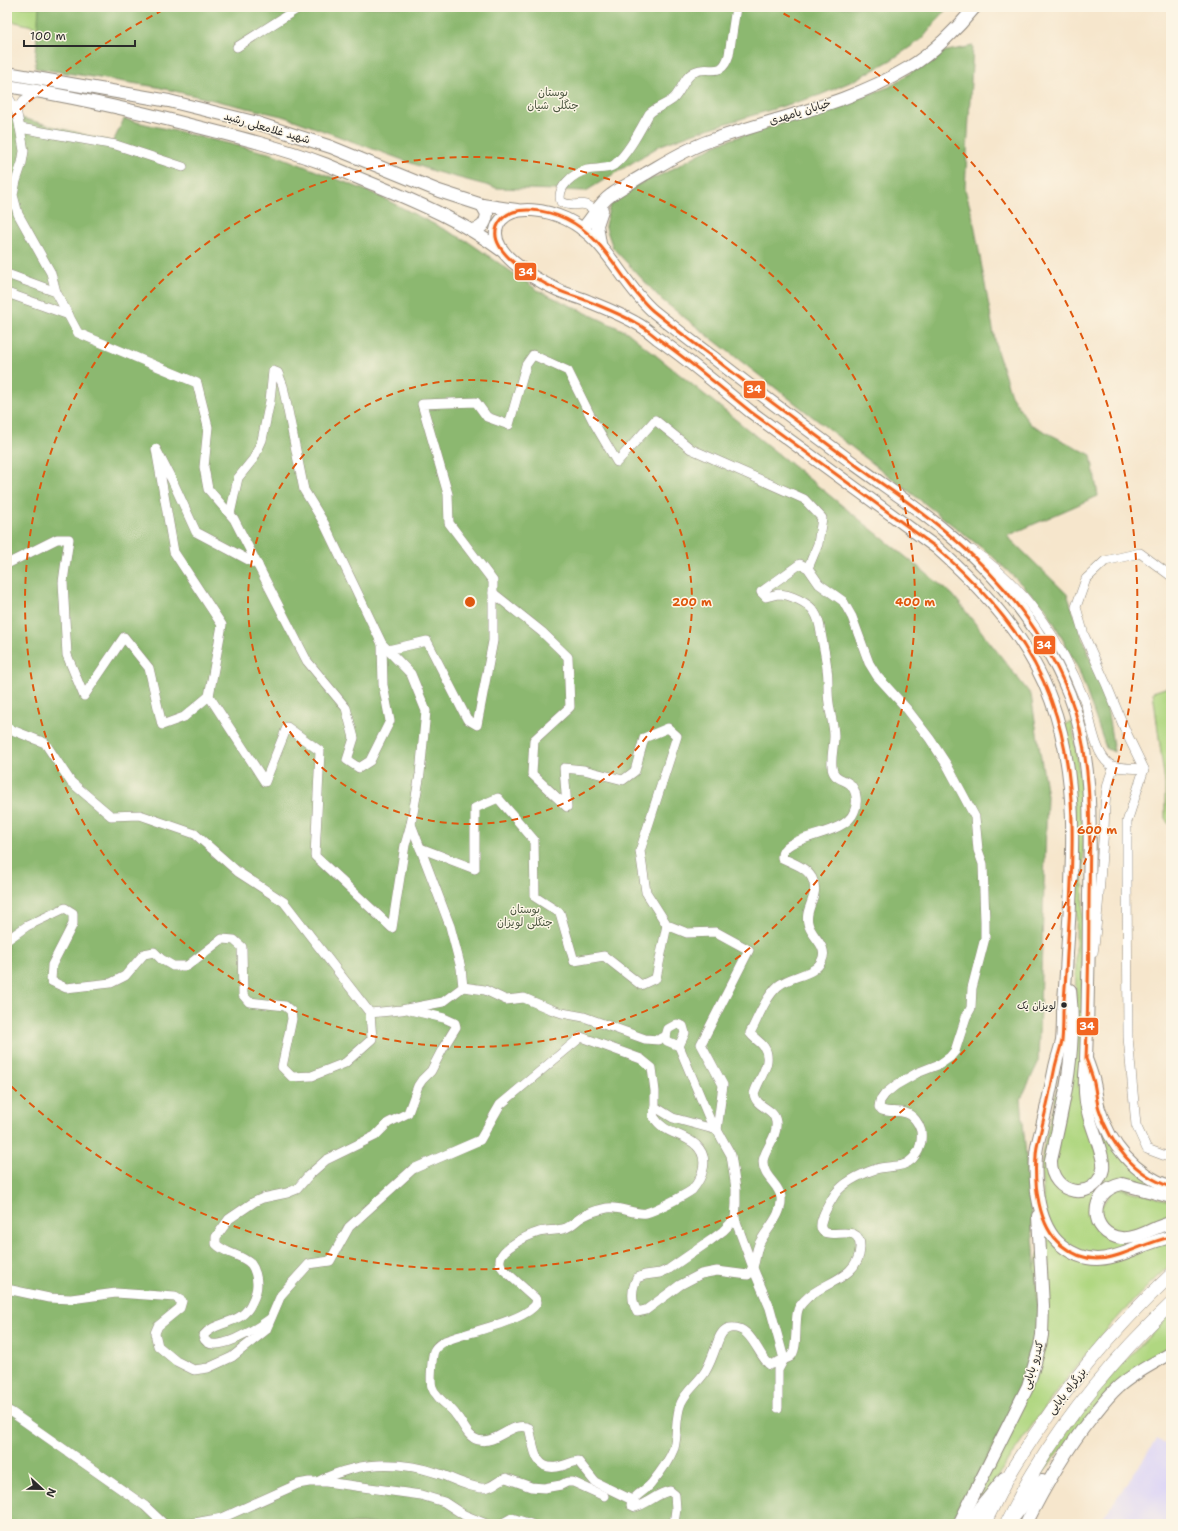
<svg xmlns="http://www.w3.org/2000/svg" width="1178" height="1531" font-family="'Shantell Sans','Playpen Sans Arabic',sans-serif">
	<rect width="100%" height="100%" fill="#fcf5e5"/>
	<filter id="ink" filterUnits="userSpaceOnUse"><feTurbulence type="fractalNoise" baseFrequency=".025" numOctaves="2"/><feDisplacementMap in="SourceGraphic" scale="8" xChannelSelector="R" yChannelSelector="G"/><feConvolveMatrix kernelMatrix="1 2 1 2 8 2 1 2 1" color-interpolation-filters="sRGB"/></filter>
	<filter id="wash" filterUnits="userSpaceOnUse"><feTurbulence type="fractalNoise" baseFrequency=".012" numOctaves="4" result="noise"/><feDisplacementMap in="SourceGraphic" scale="16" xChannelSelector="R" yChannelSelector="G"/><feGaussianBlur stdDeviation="0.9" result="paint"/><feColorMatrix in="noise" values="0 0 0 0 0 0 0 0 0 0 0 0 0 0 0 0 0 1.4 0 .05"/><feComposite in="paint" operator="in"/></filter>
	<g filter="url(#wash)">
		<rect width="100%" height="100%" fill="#f6e6cc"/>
		<!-- built -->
		<path fill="#ddd5f6" d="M1157 1439 1171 1448V1524H1099Z"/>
		<!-- green -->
		<g fill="#b0d781" stroke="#6e8156">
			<path d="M7 7H47L45 29 7 20Z"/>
			<path d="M1171 686V828L1165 818V784L1153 692Z"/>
			<path d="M1072 722 1084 809 1082 987 1100 1169 1086 1186 1062 1183 1054 1170 1075 1048 1077 848 1065 724Z"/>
			<path d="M1068 1048 1050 1151 1058 1188 1101 1182 1089 1102 1100 1125 1167 1190 1143 1186 1098 1195 1106 1237 1171 1226V1233L1110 1255 1084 1253 1060 1240 1045 1214 1041 1171 1043 1151 1066 1051Z"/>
			<path d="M1117 1188 1171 1201V1219L1131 1234 1108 1231 1099 1210 1112 1190Z"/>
			<path d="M1044 1234 1086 1261 1171 1241V1264C1089 1339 1026 1430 967 1524Z"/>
			<path d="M1171 1314V1349L1095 1407 1058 1453 1033 1487C1047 1464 1061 1440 1077 1418 1104 1380 1139 1347 1171 1314Z"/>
		</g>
		<!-- forest -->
		<g fill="#8cb86f" stroke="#5c724d">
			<path d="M39 7H948L922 39 891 60 855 80 820 95 694 133 661 145 586 191 497 188 433 171 286 117 157 87 35 68Z"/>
			<path d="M973 46 965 189 973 218 997 351 1011 395 1030 424 1091 455 1098 496 1007 536 1067 594 1106 701 1114 752 1106 748 1079 670 1046 608 991 555 662 300 613 248 605 225 610 205 632 187 665 173 719 143 831 108 889 87 942 52Z"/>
			<path d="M7 118H21L113 142 124 119 273 154 375 194 467 241 539 291 627 332 953 595 1031 695 1047 796 1038 1063 1021 1099 1034 1248 1038 1317 1037 1337 1024 1384 954 1524H7Z"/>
		</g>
	</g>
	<g filter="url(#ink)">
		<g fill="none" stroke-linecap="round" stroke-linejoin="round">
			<!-- minor casing -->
			<g stroke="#90887c" stroke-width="10">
				<g id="minor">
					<path d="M237 47 300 7"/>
					<path d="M7 95 16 110 20 128"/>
					<path d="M16 110 24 100 39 91"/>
					<path d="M595 212C584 197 576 210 561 202 556 187 574 173 587 170 595 168 607 170 614 165 628 154 640 130 649 114 656 107 666 105 673 99 681 92 684 77 694 72 710 64 721 80 729 55L736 7"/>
					<path d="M7 274 56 292 78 333 197 383 208 427 204 467 208 489 234 519 307 661 346 708 354 738 347 760 359 768 370 761 390 721 383 685 382 644"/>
					<path d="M56 292 51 273 18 214 13 195 16 181 22 163 24 151 20 128 116 145 183 167"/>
					<path d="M7 293 69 315"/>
					<path d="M230 514 238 478 254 458 262 440 270 401 273 371 278 373 283 386 304 490 324 523 382 644 411 674 426 711 420 774 411 824 450 926 461 968 463 987 443 1002 401 1010 370 1013"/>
					<path d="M972 550C1024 586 1061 640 1084 699 1091 717 1093 751 1109 764 1115 769 1136 768 1144 769"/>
					<path d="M7 564 57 539H69L63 582 67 655 84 696 124 637 149 668 162 725 184 717 209 696"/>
					<path d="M258 565 196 532 173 482 156 449 174 552 222 625 209 696 265 782 287 727 320 751 315 856 392 928 405 845 411 824"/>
					<path d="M1171 576 1140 553 1105 561 1086 579 1076 607 1084 635 1107 686 1126 732 1144 769 1127 822V876L1128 1037 1136 1125 1147 1149 1171 1158"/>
					<path d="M493 593 542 632 568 657 570 707 534 740 532 774 567 807 564 768 584 770 623 780 635 771 644 738 668 728 677 736 640 851 646 892 667 925 687 933 716 932 749 950 701 1044 723 1085 717 1130"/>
					<path d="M388 650 427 641 467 719 477 725 493 641V581L449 523 448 494 422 404 476 402 487 417 509 425 526 365 533 355 568 371 593 421 617 462 655 420 691 449 804 499 822 518 818 544 808 568"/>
					<path d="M7 728 45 743 71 782 111 816 140 815 195 834 238 872 284 902 370 1013 372 1039 345 1063 312 1076 292 1077 282 1067 292 1019 291 1011 285 1006 249 1002 243 995 242 947 234 940 222 939 187 966H173L161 959 154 952 144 954 125 976 111 983 66 988 51 981 52 965 73 924V913L65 908 27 926 7 940"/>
					<path d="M420 848 475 869V808L498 798 534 840 535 897 560 913 574 961 604 956 641 985 656 978 667 925"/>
					<path d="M1093 953C1099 913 1100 871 1104 830 1105 808 1104 787 1114 767"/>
					<path d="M463 987 485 990 506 1000 524 998 550 1009 562 1013 584 1017 645 1039 658 1040 666 1036"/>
					<path d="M679 1046 667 1041 666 1036 668 1029 677 1024 683 1026 685 1033 679 1046 710 1120 717 1130"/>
					<path d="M7 1289 49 1298 71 1299 116 1293 175 1297 182 1301 180 1308 158 1326 155 1333 158 1346 176 1361 194 1370 208 1368 232 1357 266 1330 281 1295 309 1264 330 1261 349 1227 413 1169 480 1140 500 1105 581 1037 641 1059 652 1068 655 1091V1107L673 1118 717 1130 731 1155 736 1189V1204L735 1219 755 1273 770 1308 784 1359 778 1370V1408"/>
					<path d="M270 1319C259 1327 210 1359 203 1336 217 1319 242 1326 252 1302 255 1296 257 1291 257 1284 257 1278 255 1269 251 1264 241 1254 225 1254 216 1244V1237L229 1219 254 1202 263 1198 287 1193 297 1189 309 1175 326 1160 375 1136 388 1123 408 1113 418 1086 422 1080 431 1071 443 1048 456 1027 455 1023 444 1018 410 1010"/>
					<path d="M7 1410 11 1412 145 1506 164 1524"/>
					<path d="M319 1481C359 1461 398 1460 440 1474 454 1479 470 1488 484 1488 492 1488 498 1480 506 1478L531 1487 544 1488 561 1485 567 1482H573L604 1496"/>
					<path d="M632 1500 595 1482 578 1461C571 1462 564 1466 557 1467 533 1471 534 1444 529 1428 513 1420 497 1445 478 1440 467 1437 463 1423 456 1415 451 1407 442 1403 437 1395 435 1393 433 1390 432 1387 430 1382 432 1356 434 1351 436 1346 440 1344 445 1341 464 1333 530 1320 537 1302L535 1298 504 1270C502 1268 500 1265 500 1262 498 1249 529 1235 539 1232 548 1230 557 1231 566 1228 571 1226 575 1222 579 1219 587 1213 597 1210 607 1208 621 1206 634 1215 646 1213 655 1211 685 1195 692 1190 703 1177 710 1158 696 1145 681 1132 665 1135 653 1116L655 1107"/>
					<path d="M189 1524 222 1518 298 1484 309 1482H326L421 1495 444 1502 464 1515 486 1524"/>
					<path d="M501 1524 512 1518 531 1524"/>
					<path d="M674 1524 676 1509 675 1495 670 1491C657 1493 648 1504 635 1507L631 1505C632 1496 645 1491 651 1484 660 1473 669 1461 674 1448 678 1433 675 1417 681 1403 686 1391 698 1383 705 1372 711 1362 714 1352 718 1341 720 1335 723 1329 730 1328 752 1325 757 1355 770 1365 776 1362 785 1360 790 1357 799 1350 794 1321 798 1310 799 1306 802 1303 805 1300 820 1283 859 1279 860 1248 861 1223 834 1238 824 1232 814 1226 831 1201 835 1194 845 1181 861 1174 876 1169 883 1167 890 1167 897 1166 915 1164 923 1147 921 1131 919 1123 913 1115 906 1113 898 1110 890 1113 882 1110L879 1107 880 1101 885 1094 896 1085 917 1073 940 1064 950 1057 955 1051 966 1017 971 1008 972 988 985 938V921L983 864 978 850 975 817 947 765 930 739 907 709 877 676 869 663 852 617 843 601 819 584 808 568 800 564 761 592 766 597C770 596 774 595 778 594 789 594 810 603 815 613 819 619 820 627 821 633 823 645 826 657 827 669 829 680 827 692 829 703 830 714 834 725 834 736 834 746 831 756 832 766 832 779 844 779 850 784 857 791 858 803 854 812 844 838 779 834 782 858 793 863 806 867 812 878 821 895 804 908 808 923 810 936 829 946 822 960 815 976 791 975 778 986 765 998 758 1018 750 1033 754 1039 760 1041 764 1047 774 1062 758 1079 754 1094 757 1109 774 1107 776 1122 778 1138 763 1151 763 1162 763 1177 779 1184 781 1197 783 1216 766 1229 759 1244 754 1256 757 1264 748 1275L717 1271 701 1274 680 1285 646 1310 637 1312C631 1300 631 1290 637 1278L645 1275 660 1273 669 1269 711 1240 723 1231 735 1219"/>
				</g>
			</g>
			<!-- major casing -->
			<g stroke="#90887c" stroke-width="14">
				<g id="major">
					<path d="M7 73 169 101 254 122 331 147 439 191 482 205 517 210"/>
					<path d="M7 86C70 96 132 110 194 126 238 137 282 148 325 164 342 171 360 179 378 186 421 204 463 222 501 250"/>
					<path d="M582 229C593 218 598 204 611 195 622 187 634 181 645 174 666 162 686 149 709 141 776 117 847 105 908 68 932 54 958 28 975 7"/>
					<path d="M472 230C482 229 486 223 487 214L482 205"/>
					<path d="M600 244 597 225 602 210"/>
					<path d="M1070 990C1077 1050 1064 1103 1051 1160 1050 1196 1096 1203 1103 1169 1105 1157 1092 1129 1089 1116 1084 1099 1084 1081 1086 1064"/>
					<path d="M1171 1187C1135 1175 1110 1145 1099 1109 1096 1100 1096 1089 1093 1079 1091 1073 1089 1066 1086 1059 1088 1005 1089 951 1089 897 1090 830 1094 757 1069 694 1043 630 999 576 946 532 918 508 887 488 857 466 809 430 761 395 714 358 693 343 673 327 653 311 620 282 608 239 566 219 549 211 515 203 501 220 478 248 538 281 558 290 568 295 579 297 590 302 605 308 622 315 636 323 644 327 651 333 657 338 690 361 720 387 751 412 813 458 875 503 937 548 985 591 1029 639 1051 700 1081 780 1072 871 1067 954 1066 973 1065 992 1063 1011 1063 1021 1063 1031 1062 1041 1060 1050 1057 1058 1055 1067 1051 1087 1047 1106 1042 1126 1040 1136 1036 1146 1036 1156 1034 1184 1038 1226 1061 1245 1100 1277 1131 1245 1171 1237"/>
					<path d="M1171 1197 1122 1184C1087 1191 1089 1234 1121 1238 1138 1240 1154 1226 1171 1223"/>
					<path d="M1014 1517 1042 1481"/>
					<path d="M959 1524 1028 1386 1040 1346 1042 1335 1043 1306 1038 1216"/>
					<path d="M970 1524 981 1507 1004 1478"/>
					<path d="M1026 1524C1045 1486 1065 1451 1091 1418 1100 1407 1108 1396 1117 1388 1133 1373 1153 1364 1171 1353"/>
				</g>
			</g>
			<!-- highway casing -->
			<g stroke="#90887c" stroke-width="14">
				<g id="highway">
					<path d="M984 1524C995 1503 1004 1482 1017 1462 1060 1394 1112 1330 1171 1275"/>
					<path d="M1006 1524C1015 1507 1023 1489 1033 1473 1071 1410 1118 1354 1171 1304"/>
				</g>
			</g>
			<!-- minor -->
			<use href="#minor" stroke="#fff" stroke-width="9"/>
			<!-- major -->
			<use href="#major" stroke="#fff" stroke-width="12"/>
			<!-- highway -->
			<use href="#highway" stroke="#fff" stroke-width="13"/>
			<!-- bus-1 casing -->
			<g stroke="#fcf5e5" stroke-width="6">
				<path id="bus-1" d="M1171 1187C1135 1175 1110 1145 1099 1109 1096 1100 1096 1089 1093 1079 1091 1073 1089 1066 1086 1059 1088 1005 1089 951 1089 897 1090 830 1094 757 1069 694 1043 630 999 576 946 532 918 508 887 488 857 466 809 430 761 395 714 358 693 343 673 327 653 311 620 282 608 239 566 219 549 211 515 203 501 220 478 248 538 281 558 290 568 295 579 297 590 302 605 308 622 315 636 323 644 327 651 333 657 338 690 361 720 387 751 412 813 458 875 503 937 548 985 591 1029 639 1051 700 1081 780 1072 871 1067 954 1066 973 1065 992 1063 1011 1063 1021 1063 1031 1062 1041 1060 1050 1057 1058 1055 1067 1051 1087 1047 1106 1042 1126 1040 1136 1036 1146 1036 1156 1034 1184 1038 1226 1061 1245 1100 1277 1131 1245 1171 1237"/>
			</g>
			<!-- bus-1 -->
			<use href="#bus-1" stroke="#f26522" stroke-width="3"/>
		</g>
	</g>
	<!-- distance rings -->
	<g fill="none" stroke="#df570e" stroke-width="2" stroke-dasharray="7 5">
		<circle cx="470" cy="602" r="222"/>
		<circle cx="470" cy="602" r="445"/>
		<path d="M11 118A667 667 0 0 1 167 8M773 8A667 667 0 1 1 11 1086"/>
	</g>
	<!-- markers -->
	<circle fill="#2b2b2b" stroke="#fcf5e5" stroke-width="1.5" cx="1064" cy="1005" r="3.5"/>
	<g text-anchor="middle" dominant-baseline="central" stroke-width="3" stroke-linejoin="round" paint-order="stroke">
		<!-- bus labels -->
		<g font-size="10" fill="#2b2b2b" stroke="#fcf5e5" text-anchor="end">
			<text x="1056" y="1005">لویزان یک</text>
		</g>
		<!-- park labels -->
		<g font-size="11" fill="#4c5640" stroke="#fcf5e5">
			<text x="553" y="92">بوستان<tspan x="553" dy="13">جنگلی شیان</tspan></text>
			<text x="525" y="909">بوستان<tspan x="525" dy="13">جنگلی لویزان</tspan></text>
		</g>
		<!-- street labels -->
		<g font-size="11" fill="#2b2b2b" stroke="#fcf5e5">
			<text transform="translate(800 112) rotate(-17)">خیابان یامهدی</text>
			<text transform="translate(267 128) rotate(16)">شهید غلامعلی رشید</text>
			<text transform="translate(1033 1365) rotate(-73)">کندرو بابایی</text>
			<text transform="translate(1067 1391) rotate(-52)">بزرگراه بابایی</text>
		</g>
	</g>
	<circle cx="470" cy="602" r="6" fill="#df570e" stroke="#fcf5e5" stroke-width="2"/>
	<g font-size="12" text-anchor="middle" font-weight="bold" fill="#df570e" stroke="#fcf5e5" stroke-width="3" stroke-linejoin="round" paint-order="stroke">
		<text x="692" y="606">200 m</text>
		<text x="915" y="606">400 m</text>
		<text x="1097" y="834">600 m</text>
	</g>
	<g stroke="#fcf5e5" stroke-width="1.5">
		<rect x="514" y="262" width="23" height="19" rx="4" fill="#f26522"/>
		<rect x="743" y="380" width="23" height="19" rx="4" fill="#f26522"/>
		<rect x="1033" y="635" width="23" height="20" rx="4" fill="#f26522"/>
		<rect x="1076" y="1017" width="23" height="19" rx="4" fill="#f26522"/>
	</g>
	<g font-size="11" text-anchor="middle" font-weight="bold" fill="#fff">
		<text x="526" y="276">34</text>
		<text x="754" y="393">34</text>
		<text x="1044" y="649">34</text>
		<text x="1087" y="1030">34</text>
	</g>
	<!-- margin -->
	<rect width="1178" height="1531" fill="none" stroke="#fcf5e5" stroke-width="24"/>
	<!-- north arrow -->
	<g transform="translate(42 1489) rotate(112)" stroke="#fcf5e5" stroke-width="3" paint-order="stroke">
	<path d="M0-3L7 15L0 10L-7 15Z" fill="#2b2b2b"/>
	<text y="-6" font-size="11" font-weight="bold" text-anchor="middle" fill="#2b2b2b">N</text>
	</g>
	<!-- scale -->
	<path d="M24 40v6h111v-6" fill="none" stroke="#2b2b2b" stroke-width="2"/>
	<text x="30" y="40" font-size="12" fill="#2b2b2b" stroke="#fcf5e5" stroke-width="3" paint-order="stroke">100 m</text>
</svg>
